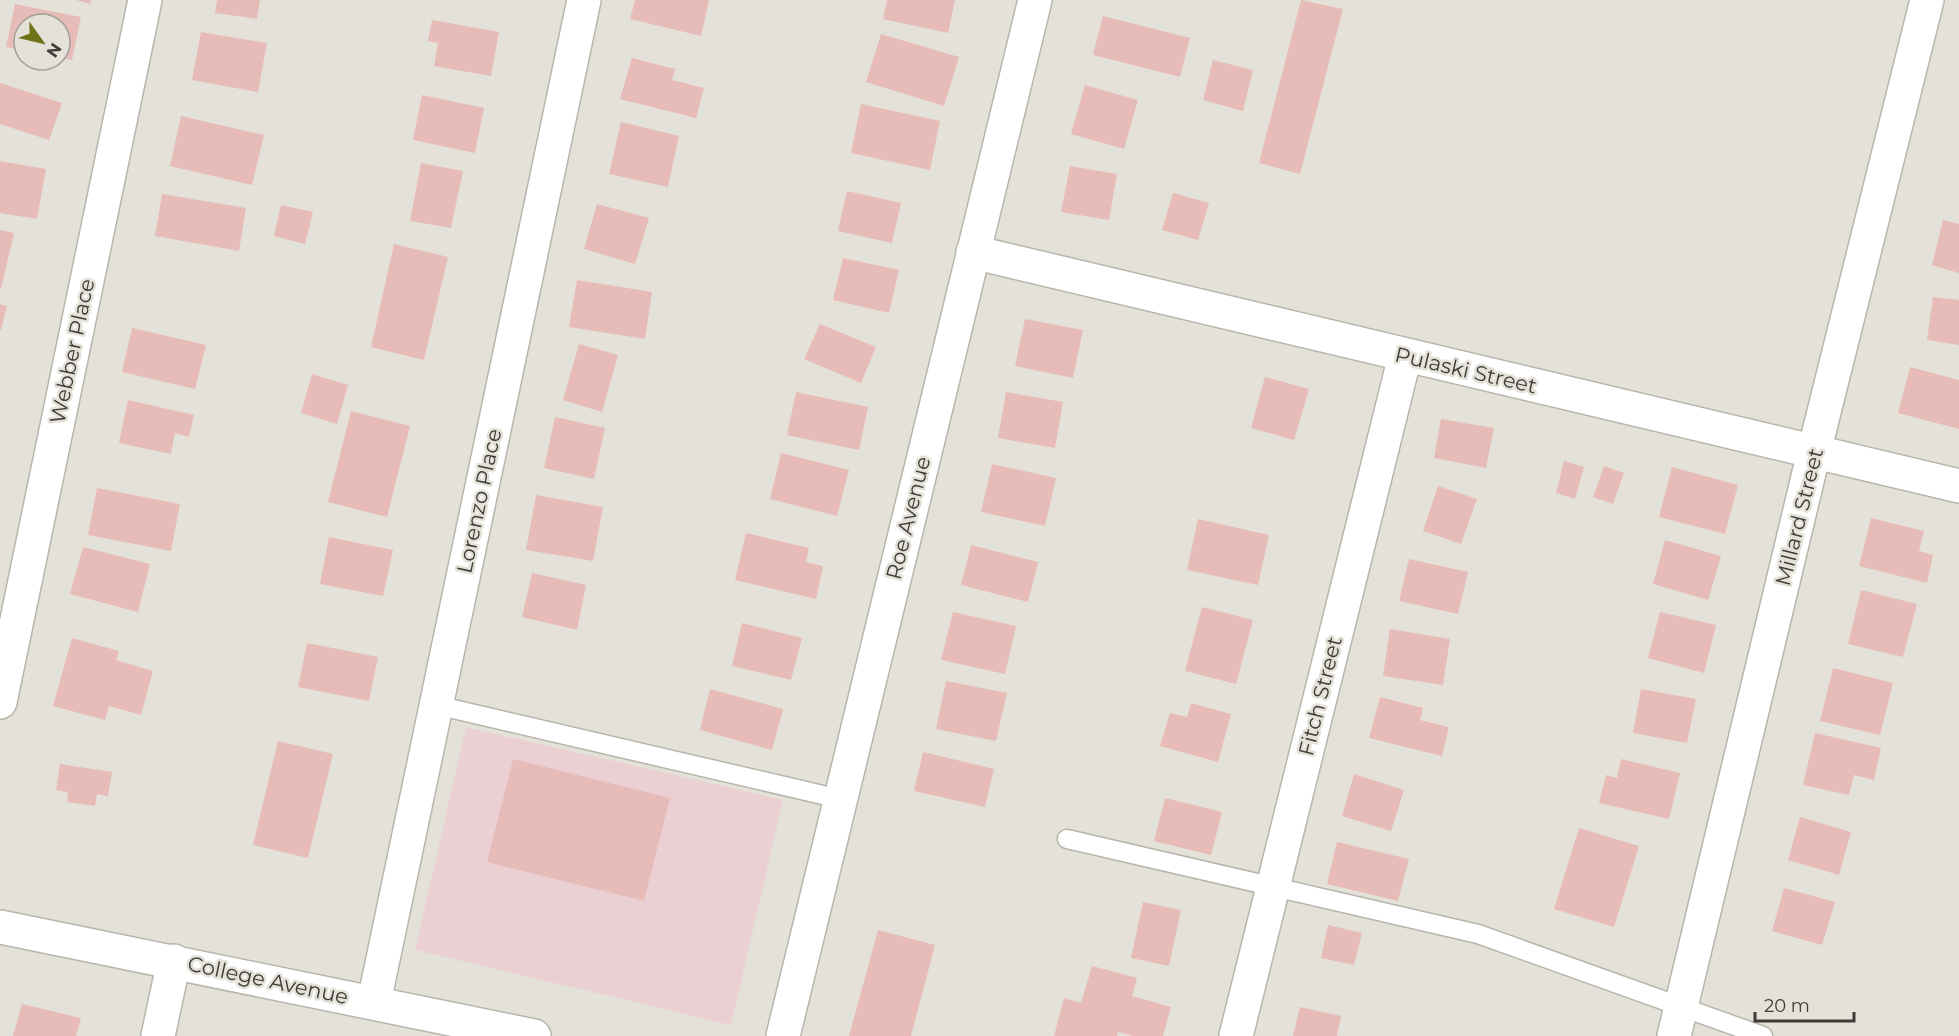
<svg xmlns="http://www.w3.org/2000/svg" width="1959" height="1036" font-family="Montserrat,sans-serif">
	<rect width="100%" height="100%" fill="#e4e2d8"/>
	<!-- commercial -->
	<path fill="#ebd0d3" d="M466 727 783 800 731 1025 415 950Z"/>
	<!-- building -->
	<g fill="#e7bbb8">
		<path d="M76 0H91L90 4Z"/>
		<path d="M217 0H260L257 19 215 13Z"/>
		<path d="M635 0H709L701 36 630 19Z"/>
		<path d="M887 0H955L948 33 883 19Z"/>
		<path d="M1301 0 1343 9 1300 174 1259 163Z"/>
		<path d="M15 4 81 17 72 60 60 58V24H24V50L6 47Z"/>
		<path d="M1103 16 1190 38 1180 77 1093 55Z"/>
		<path d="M432 20 499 32 491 76 434 66 438 43 428 41Z"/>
		<path d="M201 32 267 43 258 92 192 80Z"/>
		<path d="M881 34 959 57 944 106 866 82Z"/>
		<path d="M632 58 675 69 672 80 704 88 696 118 620 99Z"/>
		<path d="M1213 60 1253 70 1243 111 1203 100Z"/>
		<path d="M0 83 62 103 49 140 0 124Z"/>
		<path d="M1085 85 1138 100 1124 149 1071 134Z"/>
		<path d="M422 95 484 108 475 153 413 140Z"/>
		<path d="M861 104 940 121 930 170 851 153Z"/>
		<path d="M181 116 264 135 252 185 170 166Z"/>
		<path d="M621 122 679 136 668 187 609 174Z"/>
		<path d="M0 161 46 169 37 219 0 213Z"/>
		<path d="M421 163 463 171 451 228 410 221Z"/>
		<path d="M1070 166 1117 174 1109 220 1061 212Z"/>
		<path d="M847 191 901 203 892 243 838 231Z"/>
		<path d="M1173 193 1209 203 1198 240 1162 230Z"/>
		<path d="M162 194 246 208 239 251 155 236Z"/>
		<path d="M597 204 649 218 635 264 584 249Z"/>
		<path d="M281 205 313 212 305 244 274 236Z"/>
		<path d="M1943 220 1959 224V273L1932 265Z"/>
		<path d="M0 230 14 233 1 289H0Z"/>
		<path d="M394 244 448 257 424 360 371 347Z"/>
		<path d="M843 258 899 270 889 313 833 300Z"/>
		<path d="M577 280 652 292 645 339 569 327Z"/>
		<path d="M1933 297 1959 300V345L1927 340Z"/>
		<path d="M0 304 7 306 1 330H0Z"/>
		<path d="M1025 319 1083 330 1073 378 1015 366Z"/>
		<path d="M820 324 876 347 861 383 804 359Z"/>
		<path d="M132 328 206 345 195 389 122 372Z"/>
		<path d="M579 344 618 355 602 412 563 400Z"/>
		<path d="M1910 367 1959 380V429L1898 413Z"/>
		<path d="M312 374 348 385 337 424 301 413Z"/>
		<path d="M1265 377 1309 389 1294 440 1251 428Z"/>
		<path d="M796 392 868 407 859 450 787 435Z"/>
		<path d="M1006 392 1063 402 1055 448 998 438Z"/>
		<path d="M128 400 194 415 189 437 175 433 171 454 119 443Z"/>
		<path d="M351 411 410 426 387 517 328 502Z"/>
		<path d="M555 417 605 428 594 479 544 468Z"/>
		<path d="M1441 419 1494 428 1486 468 1434 458Z"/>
		<path d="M781 453 849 470 837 516 770 499Z"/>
		<path d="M1564 461 1584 467 1575 499 1556 493Z"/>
		<path d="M992 464 1056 478 1045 526 981 512Z"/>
		<path d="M1604 466 1624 473 1613 504 1593 497Z"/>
		<path d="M1672 467 1738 485 1725 534 1659 517Z"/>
		<path d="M1438 486 1477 499 1461 544 1423 531Z"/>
		<path d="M97 488 180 504 171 551 88 535Z"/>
		<path d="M536 495 603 507 593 561 526 550Z"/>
		<path d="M1871 518 1924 531 1919 551 1933 555 1927 583 1859 566Z"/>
		<path d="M1198 519 1269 535 1258 585 1187 570Z"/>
		<path d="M746 533 809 548 806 562 823 566 816 599 735 580Z"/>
		<path d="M329 537 393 550 383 596 320 584Z"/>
		<path d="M1665 540 1721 556 1708 600 1653 584Z"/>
		<path d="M971 545 1038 562 1028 602 961 585Z"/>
		<path d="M83 547 150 564 138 612 70 594Z"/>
		<path d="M1409 559 1468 572 1458 614 1399 601Z"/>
		<path d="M532 573 586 585 577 630 522 617Z"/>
		<path d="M1861 590 1917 604 1903 657 1848 644Z"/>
		<path d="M1202 607 1253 620 1236 684 1185 671Z"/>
		<path d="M953 612 1016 626 1005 674 941 660Z"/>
		<path d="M1660 612 1716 625 1704 673 1648 658Z"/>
		<path d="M742 623 802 638 791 680 732 666Z"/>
		<path d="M1390 629 1450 639 1443 685 1383 676Z"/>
		<path d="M72 638 119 651 116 660 153 671 141 715 109 706 105 720 53 706Z"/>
		<path d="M307 643 378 657 369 701 298 687Z"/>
		<path d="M1833 668 1893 683 1880 735 1820 721Z"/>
		<path d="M946 681 1007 693 996 741 936 729Z"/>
		<path d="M710 689 783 709 772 750 700 730Z"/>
		<path d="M1641 689 1696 699 1687 743 1633 733Z"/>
		<path d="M1380 697 1423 708 1420 720 1449 727 1442 756 1369 738Z"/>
		<path d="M1191 703 1231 714 1218 762 1160 746 1170 713 1187 717Z"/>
		<path d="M1815 733 1881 748 1874 780 1854 775 1849 795 1803 785Z"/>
		<path d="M278 741 333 754 308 858 253 845Z"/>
		<path d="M923 752 994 769 985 807 914 791Z"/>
		<path d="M513 759 670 798 644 901 487 862Z"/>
		<path d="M1621 759 1680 773 1669 819 1599 803 1606 775 1617 778Z"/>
		<path d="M60 764 112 772 108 796 97 794 95 806 67 802 68 792 56 790Z"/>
		<path d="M1354 774 1404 790 1391 831 1342 816Z"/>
		<path d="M1165 798 1222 812 1211 855 1154 841Z"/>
		<path d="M1800 817 1851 832 1839 875 1788 860Z"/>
		<path d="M1579 828 1639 846 1614 927 1554 909Z"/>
		<path d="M1337 842 1409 859 1398 901 1327 884Z"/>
		<path d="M1784 888 1835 902 1822 945 1772 931Z"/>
		<path d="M1143 902 1181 910 1169 966 1131 958Z"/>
		<path d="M1328 925 1362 933 1354 965 1321 958Z"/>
		<path d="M878 930 935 945 911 1036H849Z"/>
		<path d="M1092 966 1137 978 1132 996 1171 1007 1163 1036H1133L1118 1032 1117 1036H1054L1064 998 1081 1003Z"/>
		<path d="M22 1004 81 1018 76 1036H13Z"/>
		<path d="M1300 1007 1341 1016 1337 1036H1293Z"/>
	</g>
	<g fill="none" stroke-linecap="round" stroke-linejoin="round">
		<!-- lane casing -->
		<g stroke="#b7b6ac" stroke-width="21">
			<g id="lane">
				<path d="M436 705 840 799"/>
				<path d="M1067 839 1478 934 1763 1036"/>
			</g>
		</g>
		<!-- street casing -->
		<g stroke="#b7b6ac" stroke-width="36">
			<g id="street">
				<path d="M973 252 1959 486"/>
				<path d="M0 702 145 0"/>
				<path d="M374 1002 584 0"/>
				<path d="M158 1036 174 961"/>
				<path d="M783 1036 1035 0"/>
				<path d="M1236 1036 1405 356"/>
				<path d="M1674 1036 1814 452 1927 0"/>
			</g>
		</g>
		<!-- primary casing -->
		<g stroke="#b7b6ac" stroke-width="36">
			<path id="primary" d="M0 927 534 1036"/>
		</g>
		<!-- lane -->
		<use href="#lane" stroke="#fff" stroke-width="18"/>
		<!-- street -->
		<use href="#street" stroke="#fff" stroke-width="33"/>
		<!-- primary -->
		<use href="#primary" stroke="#fff" stroke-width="33"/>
	</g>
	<g text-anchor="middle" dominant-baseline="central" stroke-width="5" stroke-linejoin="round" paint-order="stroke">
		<!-- street labels -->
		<g font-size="21" fill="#3c3b37" stroke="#e4e2d8">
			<text transform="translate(72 351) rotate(-78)">Webber Place</text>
			<text transform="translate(1466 370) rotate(13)">Pulaski Street</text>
			<text transform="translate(479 501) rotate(-78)">Lorenzo Place</text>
			<text transform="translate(1799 517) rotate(-76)">Millard Street</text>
			<text transform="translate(908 518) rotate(-76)">Roe Avenue</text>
			<text transform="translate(1320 696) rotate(-76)">Fitch Street</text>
			<text transform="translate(268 980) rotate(12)">College Avenue</text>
		</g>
	</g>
	<!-- north arrow -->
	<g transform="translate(42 42) rotate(124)"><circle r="28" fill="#e4e2d8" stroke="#a19f98" stroke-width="1.5"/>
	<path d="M0-4.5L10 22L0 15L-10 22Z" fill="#717218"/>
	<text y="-9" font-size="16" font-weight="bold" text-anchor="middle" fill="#3c3b37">N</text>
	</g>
	<!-- scale -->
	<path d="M1755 1012v9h99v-9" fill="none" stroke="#3c3b37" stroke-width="3"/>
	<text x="1764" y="1012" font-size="18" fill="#3c3b37" stroke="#e4e2d8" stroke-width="4.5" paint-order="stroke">20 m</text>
</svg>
